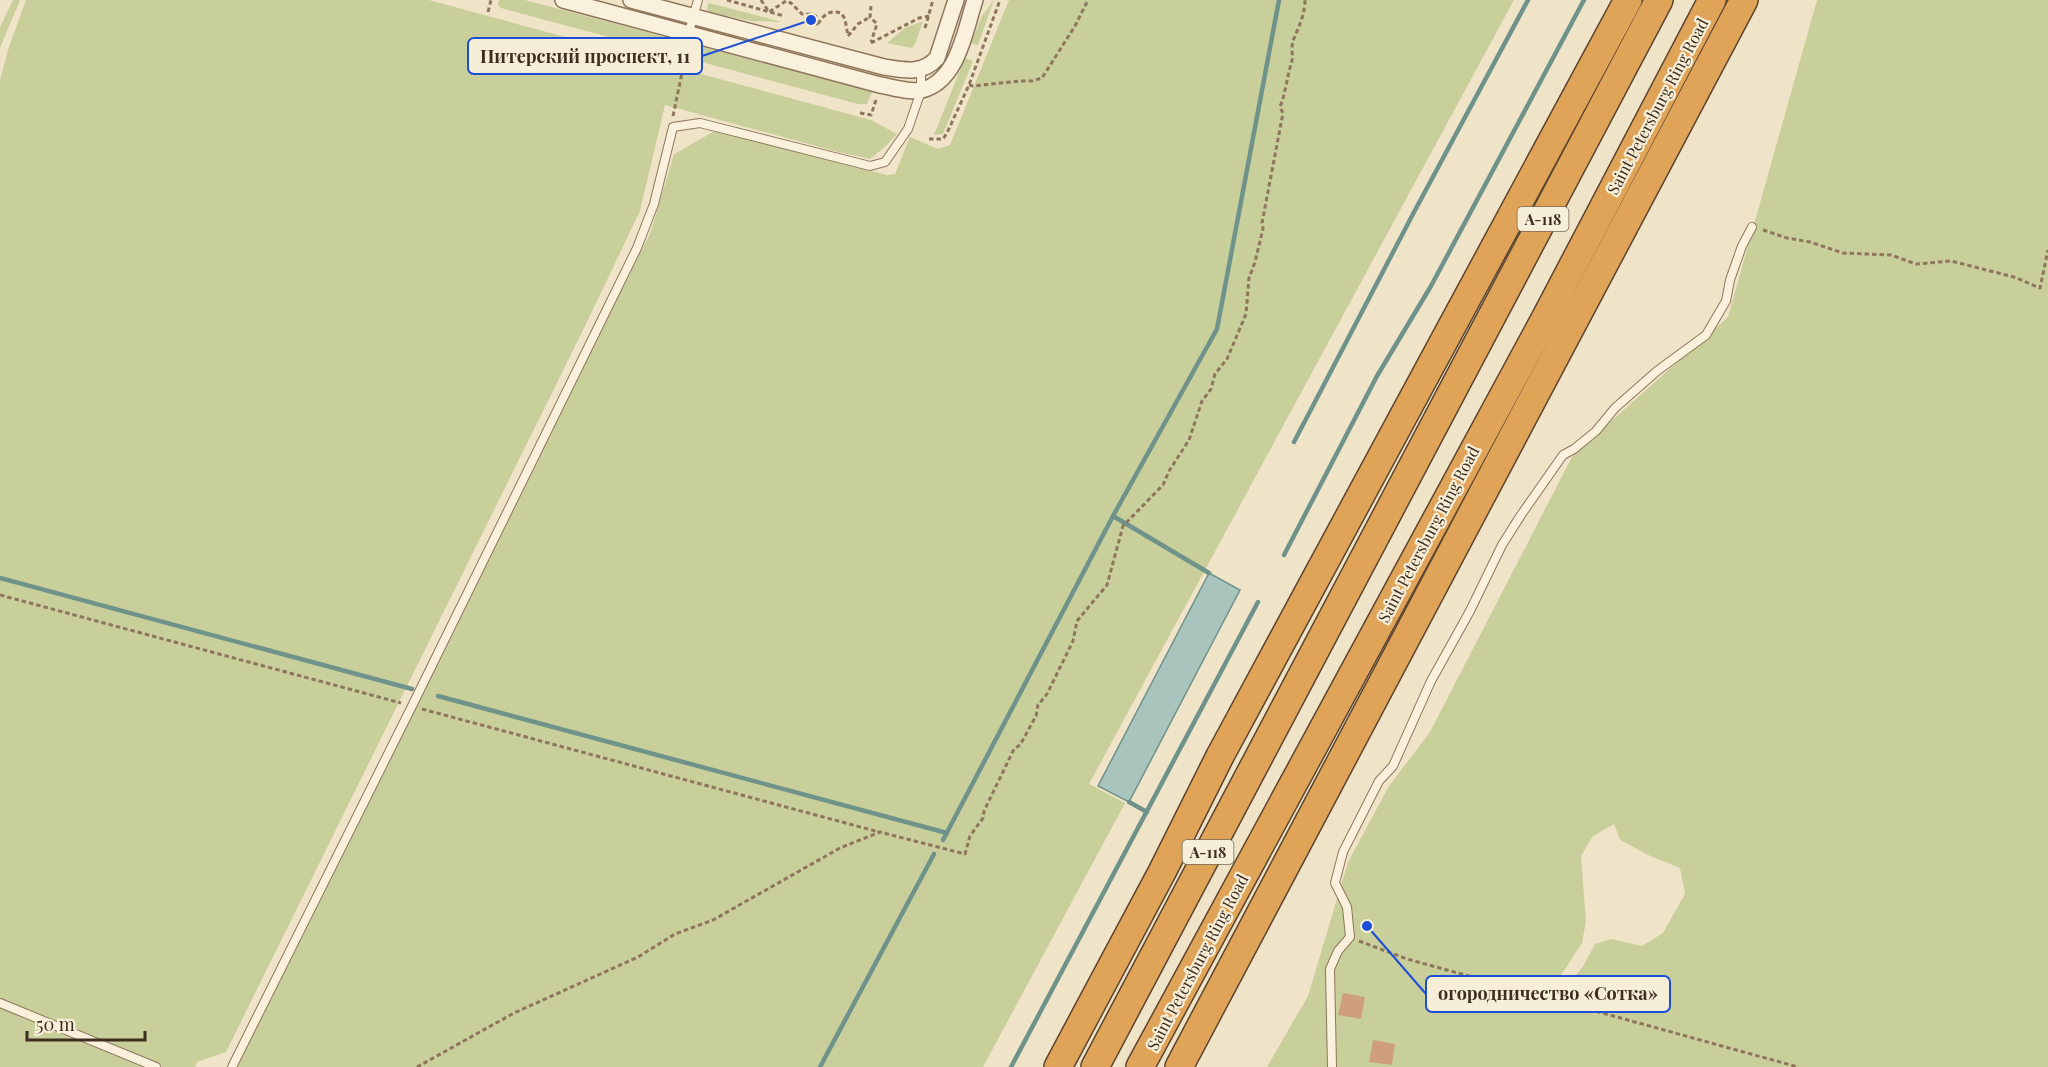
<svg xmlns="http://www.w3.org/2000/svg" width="2048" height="1067" font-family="'Playfair Display',serif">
	<rect width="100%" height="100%" fill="#f0e4c8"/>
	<!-- green -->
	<g fill="#c9cf9b" fill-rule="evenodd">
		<path d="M13 0H20L0 48V27Z"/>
		<path d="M26 0H429L871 120 897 134 885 147 870 159 838 152 665 105 640 211 587 322 226 1052 197 1062 195 1067H0V80L9 47Z"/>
		<path d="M499 0H525L872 92 867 104H858L501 8 498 5Z"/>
		<path d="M994 0 978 45 971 43 982 16Z"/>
		<path d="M1009 0H1514L1089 784 1125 803 983 1067H234L561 407 650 234 674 154 715 131 887 175 895 174 910 137 938 149 950 145Z"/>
		<path d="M1817 0H2048V1067H1267L1308 996 1348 862 1389 786 1430 732 1573 455 1728 317ZM1614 824 1620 840 1648 855 1680 868 1685 894 1663 933 1642 946 1611 939 1595 944 1582 968 1572 979 1560 977 1582 943 1586 921 1581 856 1593 836Z"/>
		<path d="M709 2V3L782 22 751 21 708 12 707 8Z"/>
		<path d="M923 21 915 44 912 48 887 43 905 28Z"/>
		<path d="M965 58 973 61 943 134 934 135Z"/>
	</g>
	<!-- water -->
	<path fill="#a9c4bc" stroke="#6f938a" stroke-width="1.5" d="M1209 573 1240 590 1129 802 1098 786Z"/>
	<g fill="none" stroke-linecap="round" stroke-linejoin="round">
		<!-- stream -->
		<g stroke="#6f938a" stroke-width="4.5">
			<path d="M1294 442 1413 214 1528 0"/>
			<path d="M1113 516 1209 573"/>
			<path d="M1284 555 1377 376 1431 286 1584 0"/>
			<path d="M0 578 412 689"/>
			<path d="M438 696 947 833"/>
			<path d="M1129 802 1147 812"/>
			<path d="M943 840 1113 516 1217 329 1279 0"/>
			<path d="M820 1067 934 854"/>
			<path d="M1011 1067 1258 602"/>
		</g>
	</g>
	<!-- building -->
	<g fill="#cf9f7d">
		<path d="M1343 993 1365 997 1361 1019 1338 1015Z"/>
		<path d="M1373 1040 1395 1044 1392 1065 1369 1062Z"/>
	</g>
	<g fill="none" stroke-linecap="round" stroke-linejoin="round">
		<!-- service casing -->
		<g stroke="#8d765c" stroke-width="10">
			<g id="service">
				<path d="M689 32 698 0"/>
				<path d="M0 1003 156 1067"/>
				<path d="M232 1067 412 706 637 248 654 204 673 127 700 123 870 166 885 162 908 129 921 91V70"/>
				<path d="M1332 1067 1330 969 1338 951 1350 937 1347 907 1335 883 1343 852 1379 781 1393 766 1431 681 1470 611 1502 545 1521 515 1563 455 1574 449 1596 431 1615 408 1657 371 1706 335 1726 301 1730 280 1742 246 1752 227"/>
			</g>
		</g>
		<!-- minor casing -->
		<g stroke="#8d765c" stroke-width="18">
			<g id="minor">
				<path d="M563 0 880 85C892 87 910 93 922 90 958 81 965 30 975 0"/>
				<path d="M631 0 884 67C904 70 922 75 937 58L956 0"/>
			</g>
		</g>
		<!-- motorway casing -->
		<g stroke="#5b4430" stroke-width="30">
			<g id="motorway">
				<path d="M1058 1067 1162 872 1220 756 1628 0"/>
				<path d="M1095 1067 1659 0"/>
				<path d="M1140 1067 1546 317 1712 0"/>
				<path d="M1179 1067 1744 0"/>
			</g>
		</g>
		<!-- path -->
		<g stroke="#8d765c" stroke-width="3" stroke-dasharray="4.5 3" stroke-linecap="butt">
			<path d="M727 0 784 16"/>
			<path d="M761 0 769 12 786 1 791 3 802 14H812L816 16 817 26C822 16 829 9 841 13L845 19 848 36 858 24 870 17"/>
			<path d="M871 6 870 17 877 24 871 42"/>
			<path d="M488 12 491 0"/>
			<path d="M925 28 933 0"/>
			<path d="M871 43 919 18 929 16"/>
			<path d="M969 85 973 86 1020 81H1032L1042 78 1075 26 1088 0"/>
			<path d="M860 113 871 115 876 100"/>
			<path d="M673 116 684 63"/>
			<path d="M929 139H943L947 133 969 85 1000 0"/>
			<path d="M1763 230 1787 238 1810 242 1843 253 1891 255 1916 264 1951 261 2014 277 2040 288 2048 250"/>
			<path d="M0 595 401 703"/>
			<path d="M422 709 879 832"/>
			<path d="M1359 941 1407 959 1798 1067"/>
			<path d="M417 1067 514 1013 638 957 675 934 713 920 840 848 880 832 965 854 970 836 983 818 984 811 1014 749 1020 745 1036 716 1038 705 1047 694 1073 641 1077 621 1107 585 1123 526 1163 485 1169 471 1189 440 1202 401 1211 389 1215 374 1227 359 1246 314 1249 278 1255 262 1263 229 1262 223 1283 113 1280 107C1286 92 1287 76 1292 61 1293 55 1291 47 1293 41 1298 28 1305 15 1305 0"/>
		</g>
		<!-- service -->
		<use href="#service" stroke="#faf1dc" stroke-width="8"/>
		<!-- minor -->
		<use href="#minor" stroke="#faf1dc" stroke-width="15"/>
		<!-- motorway -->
		<use href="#motorway" stroke="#e0a458" stroke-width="27"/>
	</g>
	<g text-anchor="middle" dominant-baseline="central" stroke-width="4.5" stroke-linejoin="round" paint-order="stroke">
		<!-- shield labels -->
		<g fill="#f7eed8" stroke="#756857" stroke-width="1.5">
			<rect x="1517.5" y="207" width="51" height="24" rx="4.5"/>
			<rect x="1182.5" y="840" width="51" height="24" rx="4.5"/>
		</g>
		<g font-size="15" font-weight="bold" fill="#3d2e20">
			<text x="1543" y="219">А-118</text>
			<text x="1208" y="852">А-118</text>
		</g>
		<!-- street labels -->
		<g font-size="16" fill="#3d2e20" stroke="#f7eed8">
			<text transform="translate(1657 106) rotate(-62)">Saint Petersburg Ring Road</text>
			<text transform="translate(1428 534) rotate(-62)">Saint Petersburg Ring Road</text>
			<text transform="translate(1197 962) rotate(-62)">Saint Petersburg Ring Road</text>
		</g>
	</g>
	<!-- callouts -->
	<path fill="none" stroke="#1d4ed8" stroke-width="2" d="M811 20L702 56M1367 926L1426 994"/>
	<g fill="#1d4ed8" stroke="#f7eed8" stroke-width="2">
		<circle cx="811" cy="20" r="6"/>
		<circle cx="1367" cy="926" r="6"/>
	</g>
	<g fill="#f7eed8" stroke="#1d4ed8" stroke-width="2">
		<rect x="468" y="38" width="234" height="36" rx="6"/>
		<rect x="1426" y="976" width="244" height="36" rx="6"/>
	</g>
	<g font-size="18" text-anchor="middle" font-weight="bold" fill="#3d2e20">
		<text x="585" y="63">Питерский проспект, 11</text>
		<text x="1548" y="1000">огородничество «Сотка»</text>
	</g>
	<!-- scale -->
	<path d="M27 1031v9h118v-9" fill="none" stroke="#3d2e20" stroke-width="3"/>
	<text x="36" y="1031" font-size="18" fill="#3d2e20" stroke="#f7eed8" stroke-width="4.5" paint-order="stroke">50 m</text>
</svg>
